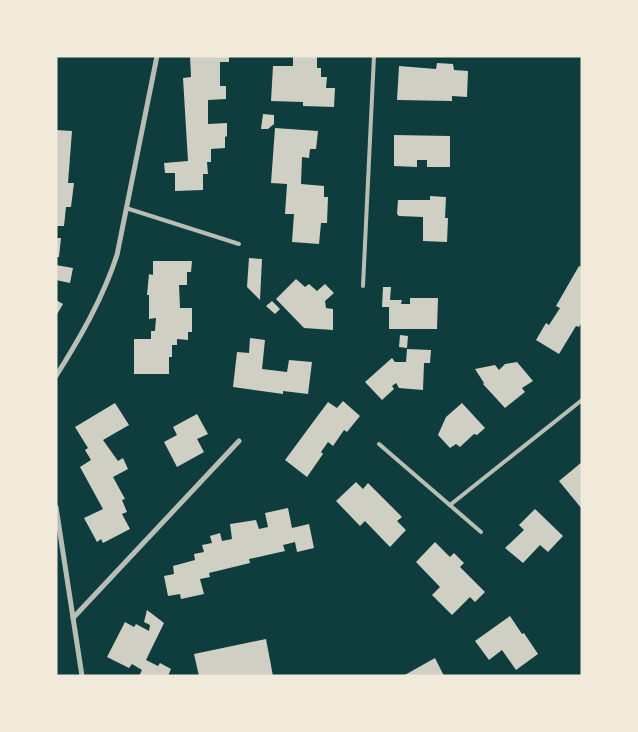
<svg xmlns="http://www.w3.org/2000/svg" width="638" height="732" font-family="Overpass,sans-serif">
	<rect width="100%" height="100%" fill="#0f3d3e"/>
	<!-- building -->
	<g fill="#cfcfc3">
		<path d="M190 56H229V62H220V86H226V99L208 100V124L227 123V136L225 137V148L211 149V162H207L208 174H203V190L175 191V173H165L164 163 188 161 183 78 191 77Z"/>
		<path d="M293 56H317V68H321V77H327L326 88H335L334 107 303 106V102L271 101 273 66H293Z"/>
		<path d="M437 63 453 64 454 70 468 71 467 97 452 96V101L397 100 399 66 436 69Z"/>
		<path d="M263 114 274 115V124L268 129H261Z"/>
		<path d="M275 128 318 131 316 149H310L309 158 302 157 301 184 324 186V197H328L327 223H321L319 244 292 242 294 214H285L287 184 271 183Z"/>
		<path d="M56 130 72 131 68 183H74L71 207H66L64 226H56Z"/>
		<path d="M394 135 450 136V167H427V160H417V167L394 166Z"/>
		<path d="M430 196 446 197 445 218H448L447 242 423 241V217L399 216 397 214 398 200H430Z"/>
		<path d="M56 238H61L59 257H56Z"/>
		<path d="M249 258 262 259 260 300 247 287Z"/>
		<path d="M153 261H192L191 272H187V285H179L180 308H192V332H188V340L177 339V345H172V357H169V374H134V339H151V331H155L156 318 149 319V295H147L149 274 153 275Z"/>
		<path d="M56 265 73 268 70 283 56 280Z"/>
		<path d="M579 266 582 267V322L579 327 576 326 559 354 536 340 546 323 549 325 560 308 556 306Z"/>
		<path d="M296 279 305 287 309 284 317 291 325 284 334 293 325 301 326 308 333 309V330L304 328 276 299Z"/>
		<path d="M383 287H391L390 300H402L401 304H410V298H438L437 329H389V307H382Z"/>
		<path d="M56 300 63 304 56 316Z"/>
		<path d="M272 301 280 309 275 314 266 306Z"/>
		<path d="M400 335 408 336 407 348 399 347Z"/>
		<path d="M250 338 265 340 262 369 287 372 289 360 312 362 308 394 283 391V394L233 387 237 352 249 353Z"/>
		<path d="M407 349 431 350 430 363H424L423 390 399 388 396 383 392 386 394 389 382 400 365 382 392 358 395 362H406Z"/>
		<path d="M517 362 533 381 522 388 525 392 505 408 483 384 484 383 475 369 495 365 499 370 505 364Z"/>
		<path d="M343 401 360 416 347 432 344 430 333 446 328 442 321 452 323 454 307 477 285 460 328 402 337 408Z"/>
		<path d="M115 403 129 425 103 440 118 461 123 458 128 469 113 477 125 499 122 500 127 512 122 514 130 529 103 543 101 539 97 542 84 518 103 509 80 467 91 460 85 450 88 448 75 427Z"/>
		<path d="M462 403 485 428 477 435 474 434 460 447 456 444 450 448 438 435 446 417Z"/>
		<path d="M197 414 208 434 197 439 204 452 177 467 164 442 177 435 173 427Z"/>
		<path d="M582 462V509L559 481Z"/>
		<path d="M356 482 363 489 368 483 402 517 397 521 406 530 390 547 365 521 360 526 336 501Z"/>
		<path d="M288 508 292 528 309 524 314 548 297 552 295 542 283 545 285 551 249 559 250 563 209 573 210 577 200 579 204 594 181 599 180 594 168 596 164 576 174 574 173 566 195 560 194 554 204 552 202 545 212 543 210 536 220 533 222 541 232 539 230 524 256 520 259 529 268 527 265 513Z"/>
		<path d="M535 509 563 536 548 552 540 545 523 563 505 548 524 530 519 525Z"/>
		<path d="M435 542 450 557 454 553 464 563 460 567 485 592 475 602 470 597 452 615 432 595 440 587 416 562Z"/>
		<path d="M147 610 164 623 146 660 158 666 160 663 171 669 168 676H139L142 670 132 664 129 668 107 657 125 622 134 627 136 624 149 631 150 625 144 622Z"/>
		<path d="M510 616 522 634 524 633 538 654 516 670 502 650 489 660 475 641Z"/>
		<path d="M266 639 273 676H199L194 654Z"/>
		<path d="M435 658 444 676H403Z"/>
	</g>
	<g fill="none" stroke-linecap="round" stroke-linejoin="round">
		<!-- service -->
		<g stroke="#b8beb3" stroke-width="4">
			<path d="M126 208 239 244"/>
			<path d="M363 286 374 56"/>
			<path d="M379 444 481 532"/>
			<path d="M450 505 582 400"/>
		</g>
		<!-- minor -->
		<g stroke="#b8beb3" stroke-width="5">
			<path d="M56 376C80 338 103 298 117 255L157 56"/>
			<path d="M56 507 82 676"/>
			<path d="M73 618 239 441"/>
		</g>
	</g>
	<!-- border -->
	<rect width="638" height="732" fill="none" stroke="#f1e9da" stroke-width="115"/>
</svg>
